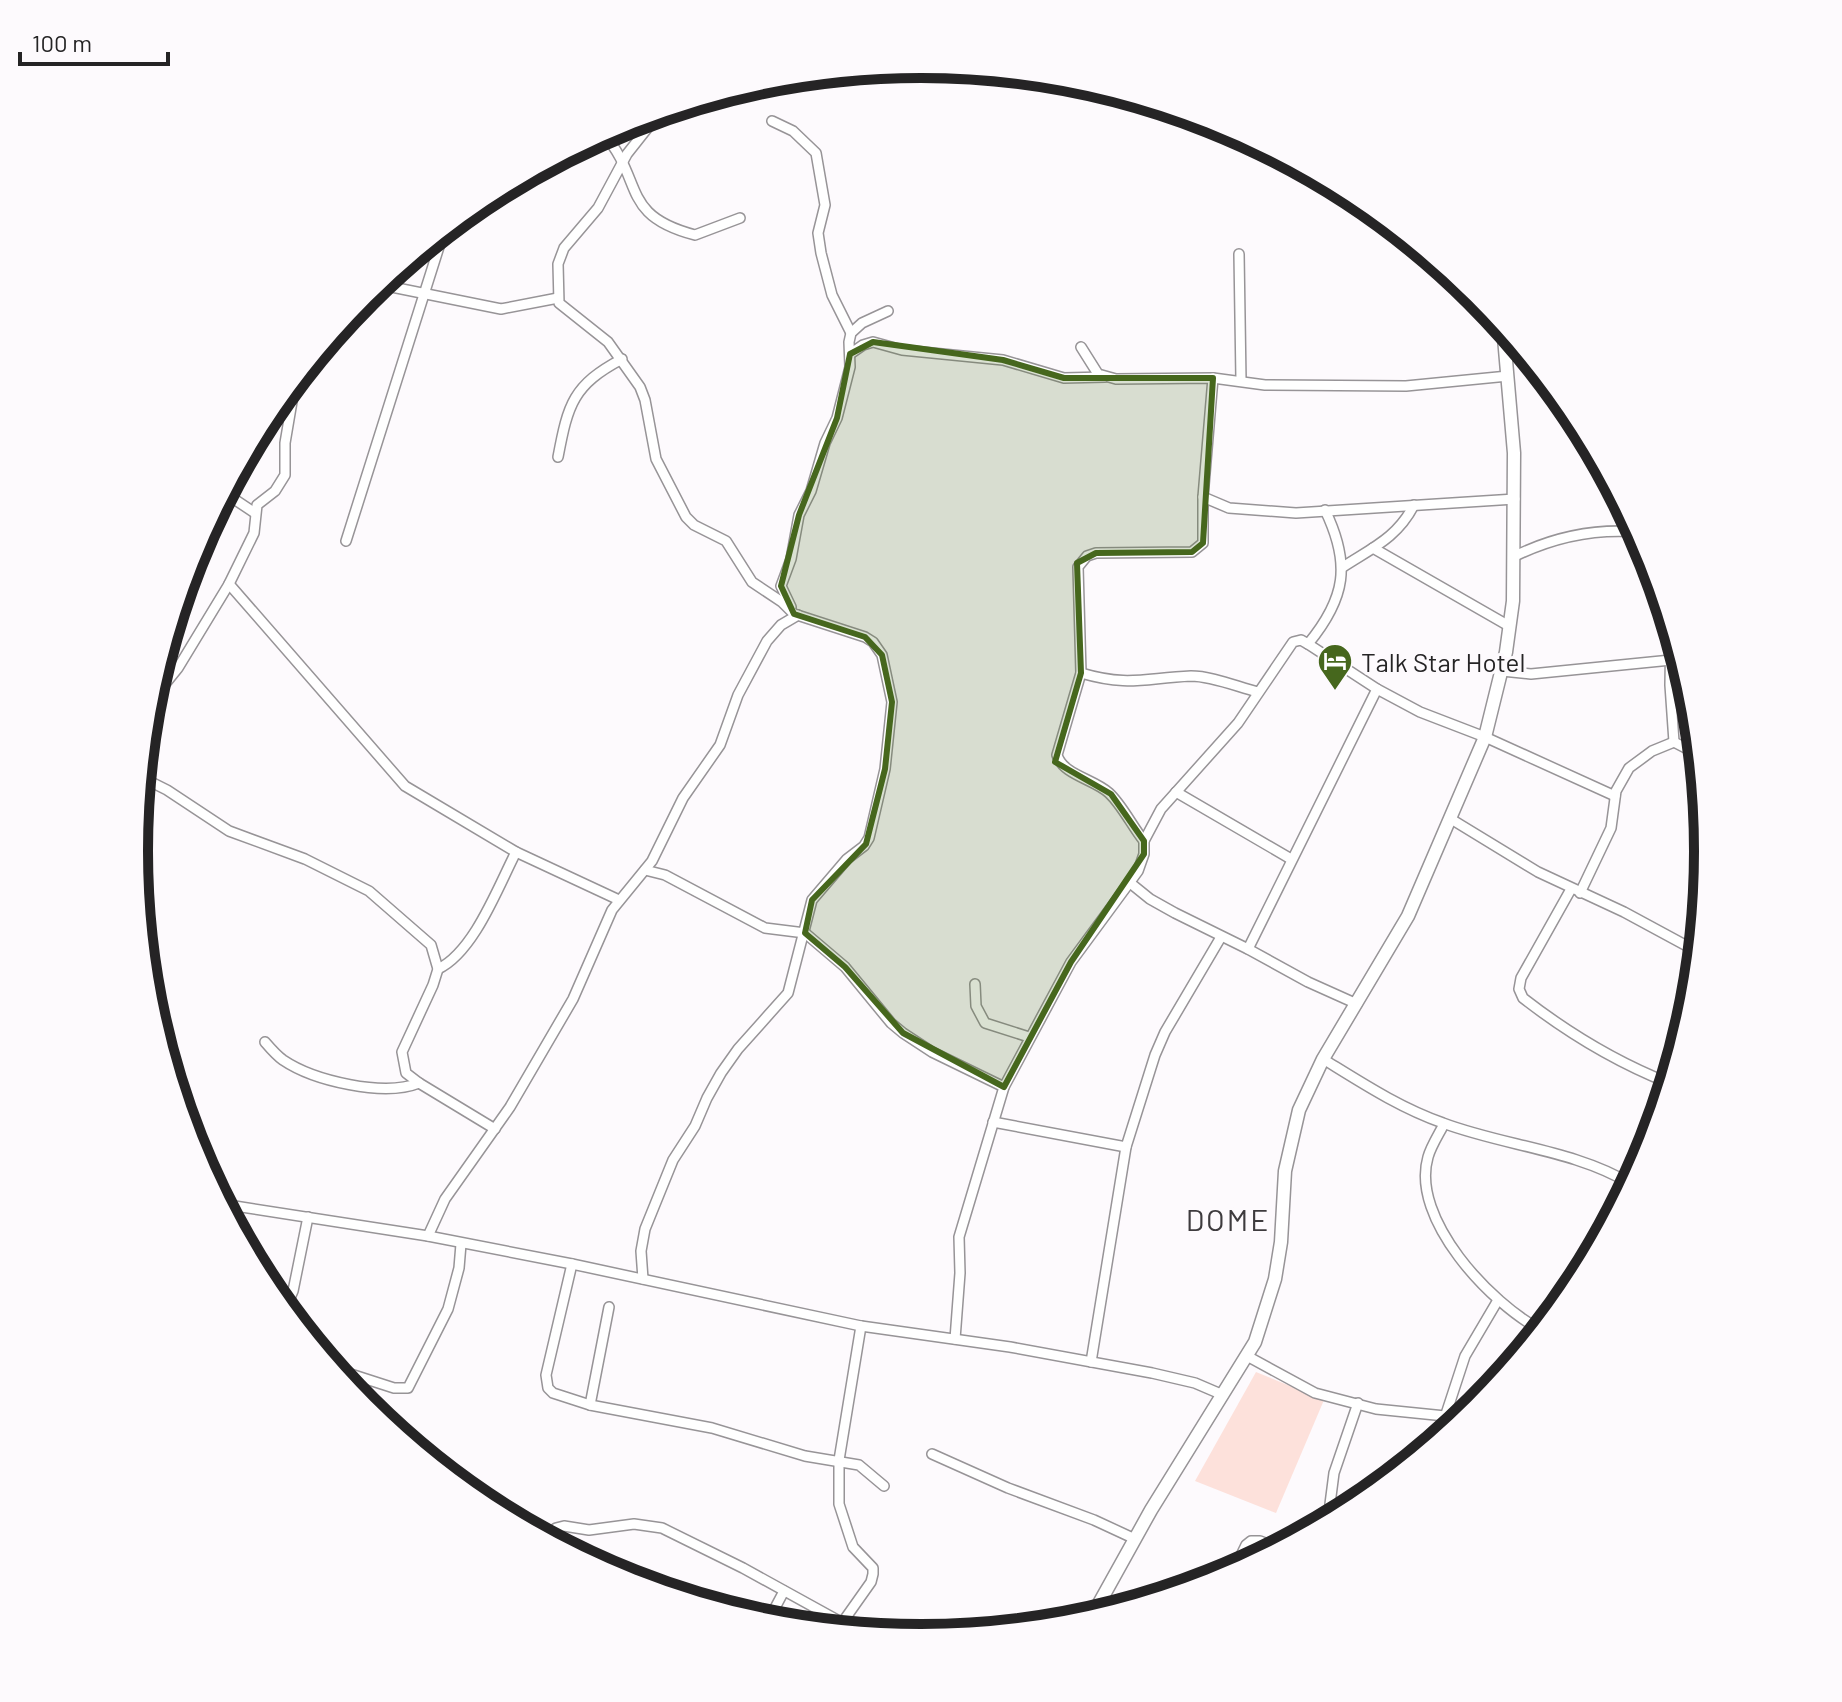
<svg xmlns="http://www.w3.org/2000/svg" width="1842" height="1702" font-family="Barlow,sans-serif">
	<rect width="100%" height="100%" fill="#fdfafd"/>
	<!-- green -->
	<path fill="#fde1db" d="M1256 1372 1324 1400 1276 1513 1195 1481Z"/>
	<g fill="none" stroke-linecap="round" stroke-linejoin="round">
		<!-- street casing -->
		<g stroke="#979497" stroke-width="12">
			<g id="street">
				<path d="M772 121 793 131 816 153 825 205 818 233 821 253 832 295 851 333"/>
				<path d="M603 133C645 181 619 215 695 235L740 218"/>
				<path d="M1239 254 1241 380"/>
				<path d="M377 284 501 309 558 298"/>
				<path d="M1081 347 1098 374 1116 379 1213 378 1265 385 1406 386 1508 376"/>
				<path d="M850 354 863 345 873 342 902 350 1003 360 1064 378 1105 377"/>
				<path d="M558 457C568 404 573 385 622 359"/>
				<path d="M225 493 255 513"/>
				<path d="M1203 497 1229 508 1296 513 1515 499"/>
				<path d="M346 541 445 228"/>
				<path d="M1373 548 1509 626"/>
				<path d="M1513 557C1553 537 1593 528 1639 532"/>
				<path d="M1343 567C1372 548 1397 538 1414 505"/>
				<path d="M229 584 405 786 516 852 619 900"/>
				<path d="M791 607 781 586 791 559 799 515 811 491 825 443 837 418 850 367 849 342 851 333 862 323 888 311"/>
				<path d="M1671 624 1670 685 1674 742"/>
				<path d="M1308 644C1346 598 1351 564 1325 510"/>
				<path d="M1502 671 1531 674 1671 660"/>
				<path d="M1081 673C1129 687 1144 678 1191 676 1212 676 1238 687 1258 692"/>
				<path d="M148 705 178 668 229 584 254 533 257 505 275 491 285 475V443L296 378"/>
				<path d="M1674 742 1699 755"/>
				<path d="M141 777 167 790 229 831 305 859 369 891 431 945 438 969 433 985 402 1052 406 1073 419 1083 495 1129"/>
				<path d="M1176 792 1291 859"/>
				<path d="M1451 819 1538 872 1624 912 1698 952"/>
				<path d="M1144 841C1132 826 1122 805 1109 793 1094 779 1063 775 1057 755L1081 673 1078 567 1087 556 1096 553 1192 552 1203 543V497L1213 378"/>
				<path d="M645 870 665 875 765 928 805 933 845 967 891 1023 903 1033 932 1052 1004 1087"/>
				<path d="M1129 882 1150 899 1175 913 1248 949 1308 982 1357 1004"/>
				<path d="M1571 889 1521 978 1519 989 1523 998C1568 1033 1616 1062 1669 1083"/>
				<path d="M1580 893 1611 828 1616 791 1629 768 1652 751 1674 742"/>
				<path d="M1248 949 1377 689"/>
				<path d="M438 969C474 952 498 887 516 852"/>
				<path d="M975 984 976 1006 985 1023 1029 1037"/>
				<path d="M265 1042C271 1049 276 1055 283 1060 314 1081 384 1097 419 1083"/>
				<path d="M1323 1059C1362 1083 1400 1108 1443 1123 1504 1146 1575 1150 1631 1184"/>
				<path d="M993 1122 1126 1147"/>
				<path d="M1444 1124C1439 1134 1431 1146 1428 1157 1410 1219 1491 1304 1541 1330"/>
				<path d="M222 1204 428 1236 572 1264 861 1326 1010 1347 1152 1373 1195 1383 1223 1395"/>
				<path d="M428 1236 445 1199 510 1107 573 999 612 910 652 861 683 798 720 745 738 695 767 641 781 625 798 615"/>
				<path d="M572 1264 546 1375 548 1388 553 1393 590 1405 712 1428 805 1456 859 1465 884 1486"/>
				<path d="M643 1279 641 1251 645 1229 673 1160 695 1126 707 1098 721 1073 738 1049 788 993 812 900 847 859 864 846 869 838 885 769 892 702 882 655 873 642 865 637 794 614 782 602 752 582 726 541 694 525 686 517 656 459 645 400 640 387 608 342 559 303 558 264 564 248 598 208 627 154 661 111"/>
				<path d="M285 1310 293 1291 308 1217"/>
				<path d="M955 1339 960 1273 959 1237 1004 1087 1071 962 1138 871 1144 854V841L1161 809 1238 723 1293 642 1301 640 1308 644 1377 689 1420 712 1485 737 1615 796"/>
				<path d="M1247 1356 1315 1393 1376 1409 1465 1418"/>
				<path d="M1091 1362 1126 1147 1155 1055 1165 1032 1221 937"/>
				<path d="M332 1368 394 1388H408L448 1309 459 1268 461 1244"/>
				<path d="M590 1405 609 1307"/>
				<path d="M1446 1414 1465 1356 1498 1300"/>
				<path d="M932 1454 1008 1488 1094 1520 1135 1539"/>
				<path d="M1340 1515 1330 1504 1334 1473 1358 1403"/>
				<path d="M545 1538 556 1528 564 1526 589 1530 634 1524 662 1528 743 1568 859 1632"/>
				<path d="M1233 1572 1246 1545 1251 1541H1260L1278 1548"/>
				<path d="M767 1623 784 1591"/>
				<path d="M842 1623 871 1582 873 1574V1568L853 1547 839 1504V1460L861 1326"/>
			</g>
		</g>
		<!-- secondary casing -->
		<g stroke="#979497" stroke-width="15">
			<path id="secondary" d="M1091 1618 1151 1510 1255 1342 1275 1279 1281 1242 1285 1171 1299 1110 1323 1059 1408 916 1485 737 1506 652 1513 601 1514 453 1503 326"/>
		</g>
		<!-- street -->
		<use href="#street" stroke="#fff" stroke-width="9"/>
		<!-- secondary -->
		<use href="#secondary" stroke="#fff" stroke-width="12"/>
	</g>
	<!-- marked area -->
	<path fill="#46671d" fill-opacity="0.2" stroke="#46671d" stroke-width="6" stroke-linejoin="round" d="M873 342 1003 360 1064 378H1213L1203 543 1192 552 1096 553 1077 563 1081 673 1055 762 1111 794 1144 841V854L1071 962 1004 1087 903 1033 845 967 805 933 812 900 866 844 885 769 892 702 882 655 865 637 794 614 781 586 799 515 837 418 850 354Z"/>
	<!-- icons -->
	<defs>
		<g id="hotel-pin" transform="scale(1.8)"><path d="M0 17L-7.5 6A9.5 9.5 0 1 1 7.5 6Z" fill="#46671d" stroke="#fdfafd"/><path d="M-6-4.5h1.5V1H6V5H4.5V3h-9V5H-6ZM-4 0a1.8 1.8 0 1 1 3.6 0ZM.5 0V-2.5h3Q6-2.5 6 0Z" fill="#fff"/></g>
	</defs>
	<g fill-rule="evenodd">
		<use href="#hotel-pin" x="1335" y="661"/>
	</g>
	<g text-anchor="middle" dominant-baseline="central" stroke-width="6" stroke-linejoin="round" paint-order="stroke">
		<!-- poi labels -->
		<g font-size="26" fill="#252425" stroke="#fdfafd" text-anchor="start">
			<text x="1361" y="661">Talk Star Hotel</text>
		</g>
		<!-- quarter labels -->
		<g font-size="30" letter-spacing="2" fill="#3e3b3e" stroke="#fdfafd">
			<text x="1228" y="1219">DOME</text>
		</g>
	</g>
	<!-- crop -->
	<path d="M0 0H1842V1702H0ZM148 851a773 773 0 1 1 1546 0a773 773 0 1 1-1546 0Z" fill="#fdfafd" fill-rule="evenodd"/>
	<path fill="none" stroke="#252425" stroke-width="10" d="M148 851a773 773 0 1 1 1546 0a773 773 0 1 1-1546 0Z"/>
	<!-- scale -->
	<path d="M20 52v12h148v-12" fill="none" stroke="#252425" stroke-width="4"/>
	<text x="32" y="52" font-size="24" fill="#252425" stroke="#fdfafd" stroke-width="6" paint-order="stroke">100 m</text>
</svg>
